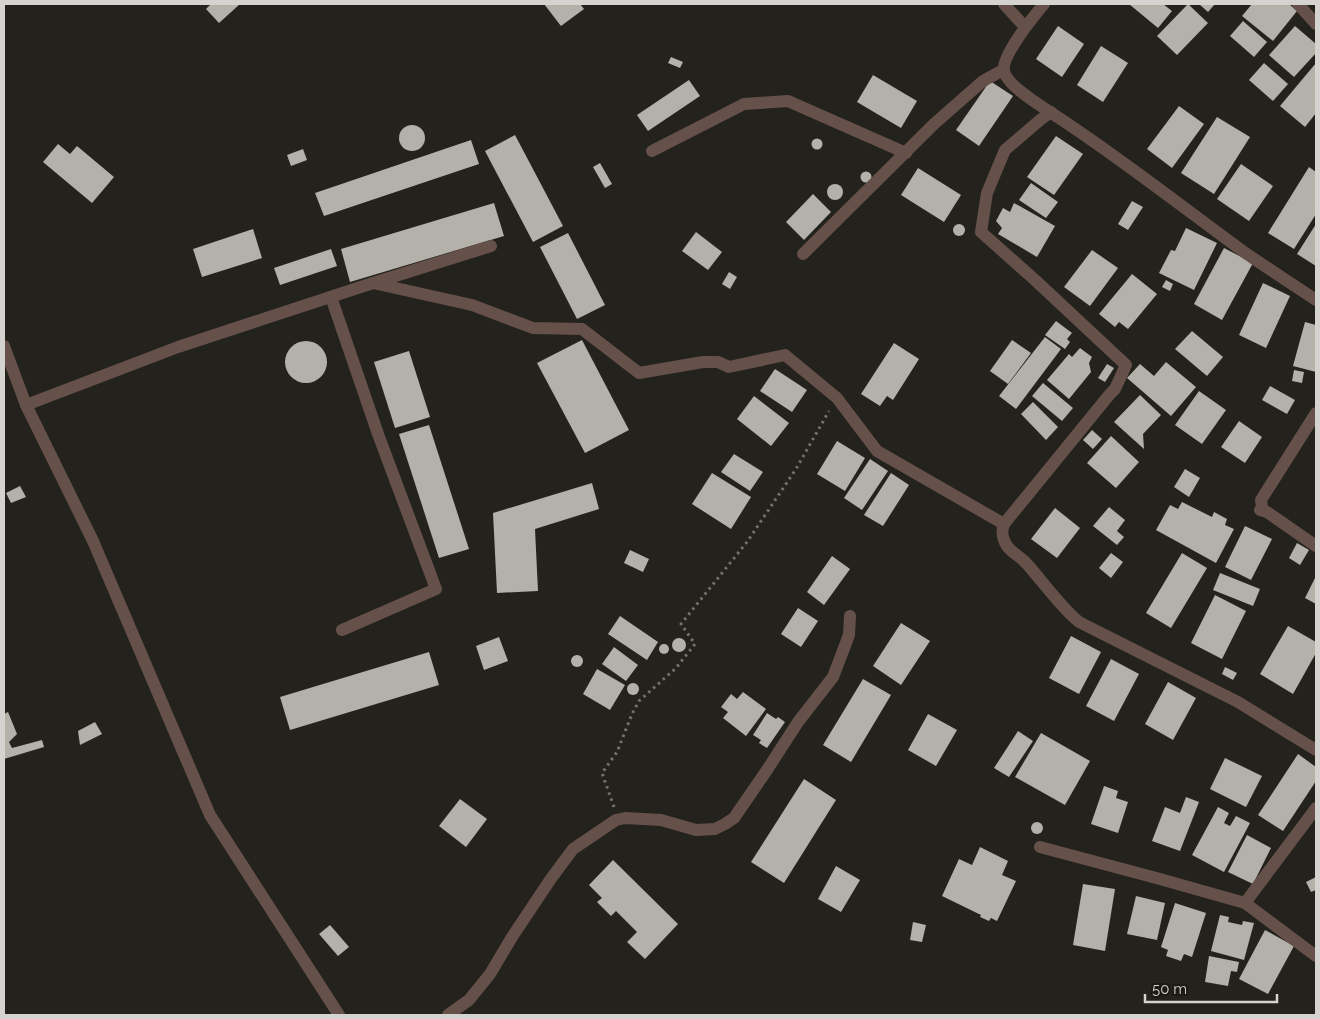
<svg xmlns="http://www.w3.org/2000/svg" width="1320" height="1019" font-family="Raleway,sans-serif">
	<rect width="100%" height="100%" fill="#24221d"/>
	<!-- building -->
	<g fill="#b3b1aa">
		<path d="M211 4H240L219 23 206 9Z"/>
		<path d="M544 4H580L584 9 561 26Z"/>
		<path d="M1129 4H1163L1172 11 1158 28Z"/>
		<path d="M1188 4 1208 23 1177 55 1157 36Z"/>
		<path d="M1199 4H1215L1208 12Z"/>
		<path d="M1252 4H1289L1297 11 1273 41 1242 16Z"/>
		<path d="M1243 21 1267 42 1254 57 1230 36Z"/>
		<path d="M1058 26 1084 44 1062 77 1036 59Z"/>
		<path d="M1295 26 1316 44V53L1294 77 1269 55Z"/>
		<path d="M1101 46 1128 63 1103 102 1077 85Z"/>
		<path d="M671 57 683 62 680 68 668 63Z"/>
		<path d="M1264 63 1288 84 1273 101 1249 80Z"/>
		<path d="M1316 63V113L1305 127 1280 106Z"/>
		<path d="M873 75 917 101 901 128 857 102Z"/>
		<path d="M689 80 700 96 648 131 637 115Z"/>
		<path d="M990 81 1013 96 979 146 956 130Z"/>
		<path d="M1179 106 1204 124 1172 168 1147 149Z"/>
		<path d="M1217 117 1250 137 1214 194 1181 173Z"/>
		<circle cx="412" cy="138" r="13"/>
		<path d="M515 135 563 226 533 242 485 151Z"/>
		<path d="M1056 136 1083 154 1054 195 1027 177Z"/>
		<circle cx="817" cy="144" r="5.5"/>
		<path d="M471 140 479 164 324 216 315 193Z"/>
		<path d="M58 144 70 154 77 146 114 177 92 203 43 162Z"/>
		<path d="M303 149 307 160 291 166 287 155Z"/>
		<path d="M600 163 612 184 605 188 593 167Z"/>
		<path d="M1241 164 1273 186 1249 221 1217 199Z"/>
		<path d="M1309 167 1316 172V214L1294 249 1268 233Z"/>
		<path d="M918 168 961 195 944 222 901 195Z"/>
		<circle cx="866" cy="177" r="5.5"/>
		<path d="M1031 183 1058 202 1046 218 1019 200Z"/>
		<circle cx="835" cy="192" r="8"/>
		<path d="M813 194 831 212 804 240 786 222Z"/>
		<path d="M1132 201 1143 207 1128 230 1118 224Z"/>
		<path d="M494 203 504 236 350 282 341 249Z"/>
		<path d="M1014 203 1055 226 1037 257 998 234 1002 228 996 221 1003 208 1010 212Z"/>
		<circle cx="959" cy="230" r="6"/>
		<path d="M1316 224V266L1297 254Z"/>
		<path d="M1186 228 1217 243 1194 290 1159 273 1171 250 1175 251Z"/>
		<path d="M253 229 262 258 202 277 193 249Z"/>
		<path d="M696 232 722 252 708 270 682 251Z"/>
		<path d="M568 233 605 305 577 319 540 247Z"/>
		<path d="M1224 248 1253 263 1222 320 1194 304Z"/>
		<path d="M331 249 337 266 280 285 274 268Z"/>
		<path d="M1092 250 1118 268 1090 306 1064 287Z"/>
		<path d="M729 272 737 277 730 289 722 284Z"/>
		<path d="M1132 274 1157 294 1128 329 1119 322 1115 327 1099 314Z"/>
		<path d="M1166 280 1173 284 1170 291 1162 287Z"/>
		<path d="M1263 283 1290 296 1266 348 1239 335Z"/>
		<path d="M1056 321 1072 333 1067 339 1070 342 1065 349 1045 335Z"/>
		<path d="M1305 322 1316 325V372L1293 366Z"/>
		<path d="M1192 331 1223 357 1207 376 1175 349Z"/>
		<path d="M1045 337 1061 349 1016 409 999 396Z"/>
		<path d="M582 340 629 430 585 453 537 363Z"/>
		<path d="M1012 340 1031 353 1008 384 990 371Z"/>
		<circle cx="306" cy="362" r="21"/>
		<path d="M894 343 919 359 893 400 887 396 880 406 861 394Z"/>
		<path d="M1080 348 1092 357 1089 363 1091 372 1069 399 1047 380 1069 354 1072 357Z"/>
		<path d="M409 351 430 417 395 428 374 362Z"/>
		<path d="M1166 362 1196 387 1171 416 1127 378 1140 364 1154 376Z"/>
		<path d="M1107 364 1114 368 1105 382 1098 378Z"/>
		<path d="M775 369 807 390 792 412 760 391Z"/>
		<path d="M1294 370 1304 372 1302 383 1292 381Z"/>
		<path d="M1043 383 1073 408 1062 421 1032 396Z"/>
		<path d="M1270 386 1295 400 1287 414 1262 400Z"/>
		<path d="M1199 391 1226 410 1202 444 1175 425Z"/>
		<path d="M1140 395 1161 415 1143 434 1144 449 1114 422Z"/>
		<path d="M754 396 789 423 771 446 737 419Z"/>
		<path d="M1033 402 1058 427 1046 440 1021 414Z"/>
		<path d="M1239 421 1262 437 1245 463 1221 447Z"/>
		<path d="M429 425 469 549 439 558 399 434Z"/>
		<path d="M1092 430 1102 439 1093 449 1083 440Z"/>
		<path d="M1111 436 1139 462 1116 488 1087 463Z"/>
		<path d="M837 441 865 458 845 491 817 474Z"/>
		<path d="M734 454 763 472 750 491 721 472Z"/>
		<path d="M870 459 888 471 862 510 844 498Z"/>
		<path d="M1185 469 1200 478 1189 497 1174 487Z"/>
		<path d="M712 473 751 497 731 529 692 504Z"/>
		<path d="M891 473 909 485 883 526 864 515Z"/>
		<path d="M592 483 599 509 535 529 538 591 497 593 493 513Z"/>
		<path d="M20 486 26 497 11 503 6 493Z"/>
		<path d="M1182 502 1212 517 1214 512 1227 519 1225 525 1234 529 1216 563 1156 530 1170 505 1178 509Z"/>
		<path d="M1109 507 1125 520 1117 531 1124 537 1117 545 1093 526Z"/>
		<path d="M1055 508 1080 528 1057 558 1031 539Z"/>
		<path d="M1245 526 1272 539 1251 580 1225 567Z"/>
		<path d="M1297 543 1309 550 1300 565 1289 558Z"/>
		<path d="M630 550 649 559 643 572 624 563Z"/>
		<path d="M1111 553 1123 562 1111 578 1099 568Z"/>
		<path d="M1182 553 1207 568 1171 628 1146 613Z"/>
		<path d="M832 556 850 569 824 605 807 592Z"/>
		<path d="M1220 573 1260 589 1253 606 1213 590Z"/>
		<path d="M1316 576V604L1305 598Z"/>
		<path d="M1215 595 1246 611 1222 659 1191 643Z"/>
		<path d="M798 608 818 621 801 647 781 634Z"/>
		<path d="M620 616 658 642 647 660 608 634Z"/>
		<path d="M901 623 930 641 901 685 873 666Z"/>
		<path d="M1288 626 1316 642V653L1293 694 1260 674Z"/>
		<path d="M1071 636 1101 652 1079 694 1049 678Z"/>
		<path d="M499 637 508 661 484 670 476 646Z"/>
		<circle cx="679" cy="645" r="7"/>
		<circle cx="664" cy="649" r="5"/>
		<path d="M614 647 638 665 626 681 602 664Z"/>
		<path d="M429 652 439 685 290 730 280 697Z"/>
		<circle cx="577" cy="661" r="6"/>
		<path d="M1111 659 1139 674 1114 721 1086 706Z"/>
		<path d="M1225 667 1237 673 1233 680 1222 674Z"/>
		<path d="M597 669 625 685 610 710 583 694Z"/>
		<path d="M863 679 891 695 851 762 823 745Z"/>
		<path d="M1168 682 1196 698 1173 740 1145 724Z"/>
		<circle cx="633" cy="689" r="6"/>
		<path d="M743 692 766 709 746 736 723 718 728 712 721 707 731 694 737 699Z"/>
		<path d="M8 712 17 734 9 742 12 748 42 740 44 747 4 759V714Z"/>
		<path d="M767 713 776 719 778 717 785 722 767 748 759 743 761 740 753 735Z"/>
		<path d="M928 714 957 730 936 766 908 750Z"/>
		<path d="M95 722 102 734 80 745 78 731Z"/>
		<path d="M1018 731 1033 741 1009 777 994 768Z"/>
		<path d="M1041 733 1090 761 1065 805 1015 777Z"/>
		<path d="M1298 754 1316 767V781L1283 831 1258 815Z"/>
		<path d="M1225 758 1262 776 1246 807 1210 789Z"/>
		<path d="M804 779 836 800 784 883 751 862Z"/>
		<path d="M1104 786 1118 791 1116 798 1128 802 1118 833 1091 824Z"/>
		<path d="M1186 797 1199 802 1180 851 1152 841 1165 807 1180 813Z"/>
		<path d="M460 799 487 819 466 847 439 826Z"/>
		<path d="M1218 807 1229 813 1224 823 1230 826 1236 816 1250 823 1224 872 1192 855Z"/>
		<circle cx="1037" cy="828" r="6"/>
		<path d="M1247 835 1271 848 1253 884 1228 872Z"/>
		<path d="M980 847 1008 861 1002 875 1016 881 997 921 991 918 989 921 980 917 981 915 942 896 959 859 972 865Z"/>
		<path d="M613 860 678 924 645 959 627 942 637 932 616 911 611 916 597 902 602 898 589 885Z"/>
		<path d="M836 866 860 880 841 912 818 899Z"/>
		<path d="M1316 877V890L1311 892 1306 882Z"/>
		<path d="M1083 884 1115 889 1105 951 1073 945Z"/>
		<path d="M1136 896 1165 903 1157 940 1127 934Z"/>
		<path d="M1175 903 1206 913 1192 957 1184 954 1181 961 1166 956 1168 950 1161 947Z"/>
		<path d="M1220 915 1229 917 1228 922 1242 925 1243 921 1254 923 1244 960 1211 951Z"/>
		<path d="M913 922 926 925 922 942 910 940Z"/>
		<path d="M330 925 349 947 338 956 319 934Z"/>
		<path d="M1265 930 1294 946 1268 994 1239 979Z"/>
		<path d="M1209 956 1239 962 1237 972 1231 971 1228 986 1205 982Z"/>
	</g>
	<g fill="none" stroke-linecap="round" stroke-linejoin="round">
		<!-- path -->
		<path stroke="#74726d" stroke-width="3" stroke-dasharray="2.5 4" stroke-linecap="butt" d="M614 807 602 773 617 752 632 714 639 701 676 668 695 644 681 624 747 542 796 469 829 411"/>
		<!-- minor -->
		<g stroke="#65514a" stroke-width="12">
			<path d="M1004 4 1025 27"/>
			<path d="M1044 4C1034 16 1001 56 1004 71 1007 88 1056 115 1071 126 1129 165 1184 208 1240 249 1265 267 1291 283 1316 300"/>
			<path d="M1298 4 1316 24"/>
			<path d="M1051 112 1040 120 1005 150 987 193 981 232 1035 280 1126 365 1115 389 1110 394 1004 524C1001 532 1002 538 1007 546 1012 553 1021 557 1027 564 1044 583 1059 605 1079 622L1238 702 1316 750"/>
			<path d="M652 151 744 104 788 101 906 153"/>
			<path d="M803 254 934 124 983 81 1003 70"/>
			<path d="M373 283 472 305 533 328 582 329 639 373 703 362H718L729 367 785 355 837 398 877 451 1004 524"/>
			<path d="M331 297 378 434 436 589 342 630"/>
			<path d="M26 405 178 347 373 283 491 246"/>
			<path d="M1316 413 1261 500 1262 507 1260 510 1267 512 1316 546"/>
			<path d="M1040 847 1160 879 1245 903 1316 956"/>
			<path d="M1245 903 1316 808"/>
			<path d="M448 1015 469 1000 490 974 512 937 550 880 573 849 616 820 625 818 661 820 696 830 715 829 725 824 734 818 767 770 798 722 833 677 849 635 850 616"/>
		</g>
		<!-- tertiary -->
		<path stroke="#65514a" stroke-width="12" d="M4 346 26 405 93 541 210 815 339 1015"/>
	</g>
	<!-- border -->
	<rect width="1320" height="1019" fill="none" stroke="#d4d3cf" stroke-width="10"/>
	<!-- scale -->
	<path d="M1145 994v8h132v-8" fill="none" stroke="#d4d3cf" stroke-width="2.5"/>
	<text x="1152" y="994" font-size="15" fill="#d4d3cf" stroke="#1a1914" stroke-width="4" paint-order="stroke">50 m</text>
</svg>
